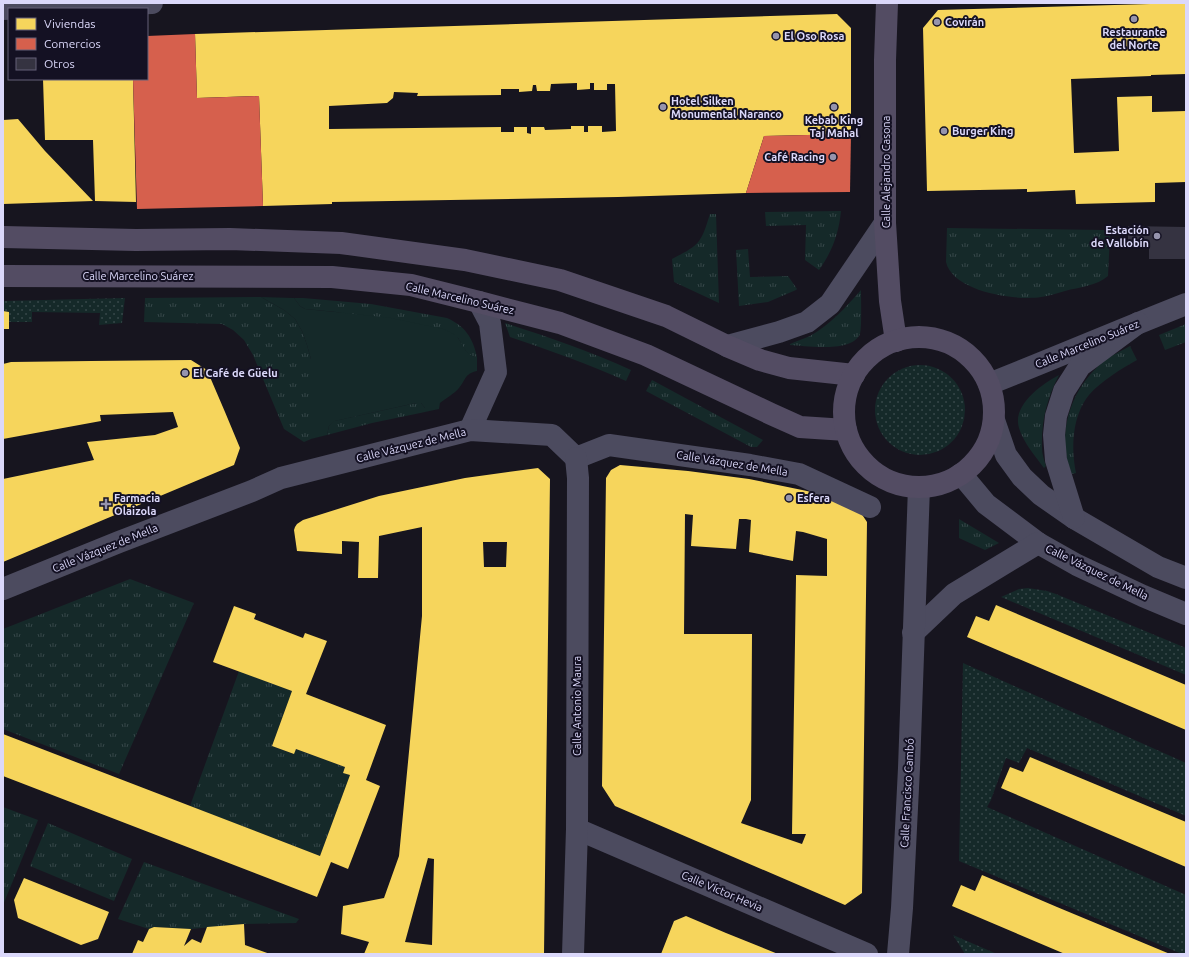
<svg xmlns="http://www.w3.org/2000/svg" width="1189" height="957" font-family="Ubuntu,sans-serif">
	<defs>
		<pattern id="grass-tufts" width="24" height="20" patternUnits="userSpaceOnUse"><rect width="24" height="20" fill="#152929"/><path d="M3 7l-1-3M5 7V3M7 7l1-3M15 17l-1-3M17 17v-4M19 17l1-3" fill="none" stroke="#364749"/></pattern>
		<pattern id="garden-dots" width="8" height="8" patternUnits="userSpaceOnUse"><rect width="8" height="8" fill="#152929"/><path d="M2 2h.1M6 6h.1" fill="none" stroke="#364749" stroke-width="1.8" stroke-linecap="round"/></pattern>
	</defs>
	<rect width="100%" height="100%" fill="#17151f"/>
	<!-- grass -->
	<g fill="url(#grass-tufts)">
		<path d="M841 211C839 233 832 252 819 270L805 260 806 225 766 226 765 212Z"/>
		<path d="M710 214H716L719 303 674 282 672 259C681 254 693 249 699 241 705 233 707 222 710 214Z"/>
		<path d="M947 228 1105 230 1110 235 1108 276C1097 286 1079 287 1065 291 1057 293 1049 296 1041 297 1016 301 953 292 946 262Z"/>
		<path d="M748 249 750 277 788 276 797 289 796 290 768 302 739 306 736 250Z"/>
		<path d="M861 290C861 299 862 327 860 334 852 353 806 346 790 345V344C796 341 804 339 810 336 830 325 846 307 861 290Z"/>
		<path d="M261 297 284 310 295 319 302 331 307 345 311 359V439L304 442 284 429 253 355 244 340 233 330 222 324 144 322 145 298Z"/>
		<path d="M294 298H303L371 304 447 318C465 326 473 338 477 357 465 356 464 347 458 338L336 312 305 309 300 306Z"/>
		<path d="M505 323C548 337 590 351 631 370L626 381C588 364 549 350 510 337Z"/>
		<path d="M1186 324V342L1165 350 1159 335Z"/>
		<path d="M1130 346 1137 360C1121 369 1101 381 1089 395 1072 416 1071 447 1076 473L1072 474C1070 469 1068 464 1067 459 1059 420 1077 381 1108 358 1115 354 1123 350 1130 346Z"/>
		<path d="M1059 375C1047 398 1041 422 1042 448 1042 454 1044 460 1046 466L1044 468C1036 457 1023 442 1019 428 1012 405 1042 384 1059 375Z"/>
		<path d="M652 380 763 440 757 447H751L646 391Z"/>
		<path d="M416 403H421L425 408V412L372 423 327 435 329 426 334 421Z"/>
		<path d="M959 519 999 543 985 550 959 538Z"/>
		<path d="M130 579 194 603 119 774 3 729V629Z"/>
		<path d="M239 671 292 691 272 746 293 754 296 749 345 767 343 773 350 775 320 856 190 806Z"/>
		<path d="M3 807 38 820 3 905Z"/>
		<path d="M48 823 132 859 114 901 30 866Z"/>
		<path d="M144 862 299 919 296 923 244 924 191 929 154 927 149 929 118 919Z"/>
	</g>
	<!-- park -->
	<path fill="#152929" d="M261 297 294 298 300 306 305 309 336 312 391 318 443 329C448 331 453 333 457 337 465 346 464 355 477 357V371C464 374 466 380 459 388 454 394 446 398 440 403L439 409 425 412V408L421 403H416L335 421 329 426 327 435 311 439V359L307 345 302 331 295 319 284 310Z"/>
	<!-- garden -->
	<g fill="url(#garden-dots)">
		<path d="M125 298 122 323 99 325 100 313 32 312V322H9V312L3 311V301Z"/>
		<circle cx="920" cy="410" r="45"/>
		<path d="M1028 588 1047 591 1056 594 1186 648V675L1001 597 1019 589Z"/>
		<path d="M963 663 1186 763V816L1027 748 1019 763 1006 758 991 800 987 807 1186 895V954H1182L959 861Z"/>
		<path d="M953 935 997 954H965Z"/>
	</g>
	<!-- homes -->
	<g fill="#f6d55c" fill-rule="evenodd">
		<path d="M1186 3V74L1151 75V76L1071 79 1074 153 1119 151 1117 97 1152 96V112L1186 111V182L1155 183V202L1076 204 1075 190 1027 192V189L927 191 923 28 938 10Z"/>
		<path d="M837 14 851 28V134L764 136 746 193 618 197 332 202V204L263 206 259 96 197 98 195 34ZM577 83V90L590 89V83H594V90H607V84H615L616 131 602 132V126H588V132H584V126H571V129L545 130 544 127H531V134L527 133V127H514V132H501V127L329 129V106L387 103 393 98 394 92 418 93 417 96 501 95V89H519V92L532 91 533 85H536L537 91H550L551 84Z"/>
		<path d="M43 79H133L136 202 95 201 93 140H45Z"/>
		<path d="M18 119 45 151 93 201 3 204V120Z"/>
		<path d="M3 311 9 312V329H3Z"/>
		<path d="M191 360 207 370 225 412 240 448 234 465 3 562V479L94 460 87 442 155 435 178 427 173 412 100 415 101 421 3 439V364L11 362 91 361Z"/>
		<path d="M620 465 688 471 749 479 807 491 857 507 867 522 862 893 845 905 615 806 602 786 606 478 611 470ZM685 514 693 515 691 546 736 549 739 519H746L751 520 749 552 793 561 796 531 803 532 827 539V576L796 575V578L792 834H806L802 844 741 823 751 800 752 634H684Z"/>
		<path d="M538 468 550 479 544 954H364L369 942 341 934 343 906 384 898 399 856 422 616V527L379 536 378 578H358L359 542 342 541V554L297 551 294 530 295 527 297 524 303 520 379 496 465 478ZM483 542H507L506 567H484ZM428 858 434 859 432 945 405 942Z"/>
		<path d="M996 605 1186 685V730L967 637 976 616 989 621Z"/>
		<path d="M234 606 256 614 254 619 303 638 305 633 327 641 306 694 386 725 366 780 380 786 348 869 331 862 317 897 3 776V734L320 856 350 775 343 773 345 767 296 749 294 754 272 746 292 691 213 662Z"/>
		<path d="M1030 757 1186 822V867L1001 788 1010 767 1023 772Z"/>
		<path d="M982 875 1057 907 1170 954H1065L952 906 961 885 975 891Z"/>
		<path d="M24 878 109 912 98 939 81 945 18 918 14 900Z"/>
		<path d="M686 916 726 933 778 954H661L674 921Z"/>
		<path d="M244 924 245 945 270 954H132L138 940 143 942 149 929 154 927 191 929 184 946 192 939 201 943 207 927Z"/>
	</g>
	<!-- shops -->
	<g fill="#d6604d">
		<path d="M195 34 197 98 259 96 263 206 137 209 133 79H147V36Z"/>
		<path d="M851 134 850 192 746 193 764 136Z"/>
	</g>
	<!-- building -->
	<path fill="#353341" d="M1128 226 1186 227V259H1149V246H1128Z"/>
	<g fill="none" stroke-linecap="round" stroke-linejoin="round">
		<!-- minor -->
		<g stroke="#4c4b5f" stroke-width="22">
			<path d="M3 9 152 3"/>
			<path d="M727 346 779 332 807 322 830 304 885 223"/>
			<path d="M989 384C1055 358 1120 330 1186 304"/>
			<path d="M994 420 1006 455 1022 477 1041 495 1074 518 1158 567 1186 578"/>
			<path d="M470 430 496 372 490 323 479 302"/>
			<path d="M961 474 986 504 1038 543 1077 565 1143 596 1186 614"/>
			<path d="M1074 518 1056 460 1054 435 1056 416 1064 391 1080 366 1138 323"/>
			<path d="M3 589 119 542 252 491 281 478 470 430 552 435 576 458 609 445 750 465 799 474 870 507"/>
			<path d="M913 633 954 594 1038 543"/>
			<path d="M577 829 867 954"/>
			<path d="M573 954 577 829 578 478 576 458"/>
			<path d="M898 954 902 908 909 768 919 487"/>
		</g>
		<!-- major -->
		<g stroke="#534c63" stroke-width="22">
			<path d="M887 3 885 60V223L890 301 896 341"/>
			<path d="M3 237 136 240 230 239 341 243 465 260 560 280 666 316 727 346 760 360 789 368 854 375"/>
			<path d="M3 276 332 277 411 285 479 302 560 323 646 355 771 414 800 427 846 430"/>
			<circle cx="919" cy="412" r="75"/>
		</g>
	</g>
	<!-- markers -->
	<g fill="#9694ad" stroke="#141123" stroke-width="1.5">
		<circle cx="1134" cy="19" r="4"/>
		<circle cx="937" cy="22" r="4"/>
		<circle cx="776" cy="36" r="4"/>
		<circle cx="663" cy="107" r="4"/>
		<circle cx="834" cy="107" r="4"/>
		<circle cx="944" cy="131" r="4"/>
		<circle cx="833" cy="157" r="4"/>
		<circle cx="1157" cy="236" r="4"/>
		<circle cx="185" cy="373" r="4"/>
		<circle cx="789" cy="498" r="4"/>
		<path d="M104 498h4v4h4v4h-4v4h-4v-4h-4v-4h4z"/>
	</g>
	<g text-anchor="middle" dominant-baseline="central" stroke-width="4" stroke-linejoin="round" paint-order="stroke">
		<!-- poi labels -->
		<g font-size="11" font-weight="bold" fill="#dbd8fa" stroke="#141123" text-anchor="start">
			<text x="945" y="22">Covirán</text>
			<text x="1134" y="32" text-anchor="middle">Restaurante<tspan x="1134" dy="13">del Norte</tspan></text>
			<text x="784" y="36">El Oso Rosa</text>
			<text x="671" y="101">Hotel Silken<tspan x="671" dy="13">Monumental Naranco</tspan></text>
			<text x="834" y="120" text-anchor="middle">Kebab King<tspan x="834" dy="13">Taj Mahal</tspan></text>
			<text x="952" y="131">Burger King</text>
			<text x="825" y="157" text-anchor="end">Café Racing</text>
			<text x="1149" y="230" text-anchor="end">Estación<tspan x="1149" dy="13">de Vallobín</tspan></text>
			<text x="193" y="373">El Café de Güelu</text>
			<text x="114" y="498">Farmacia<tspan x="114" dy="13">Olaizola</tspan></text>
			<text x="797" y="498">Esfera</text>
		</g>
		<!-- street labels -->
		<g font-size="11" fill="#dbd8fa" stroke="#141123">
			<text transform="translate(886 172) rotate(-90)">Calle Alejandro Casona</text>
			<text x="138" y="276">Calle Marcelino Suárez</text>
			<text transform="translate(460 298) rotate(13)">Calle Marcelino Suárez</text>
			<text transform="translate(1087 344) rotate(-22)">Calle Marcelino Suárez</text>
			<text transform="translate(411 445) rotate(-14)">Calle Vázquez de Mella</text>
			<text transform="translate(732 463) rotate(9)">Calle Vázquez de Mella</text>
			<text transform="translate(105 548) rotate(-22)">Calle Vázquez de Mella</text>
			<text transform="translate(1097 572) rotate(26)">Calle Vázquez de Mella</text>
			<text transform="translate(577 706) rotate(-90)">Calle Antonio Maura</text>
			<text transform="translate(907 793) rotate(-87)">Calle Francisco Cambó</text>
			<text transform="translate(722 891) rotate(23)">Calle Víctor Hevia</text>
		</g>
	</g>
	<!-- border -->
	<rect width="1189" height="957" fill="none" stroke="#dbd8fa" stroke-width="8"/>
	<!-- legend -->
	<rect x="8" y="8" width="140" height="72" fill="#141123" stroke="#646179"/>
	<rect x="16" y="18" width="20" height="12" fill="#f6d55c" stroke="#646179"/>
	<text x="44" y="28" font-size="12" fill="#dbd8fa">Viviendas</text>
	<rect x="16" y="38" width="20" height="12" fill="#d6604d" stroke="#646179"/>
	<text x="44" y="48" font-size="12" fill="#dbd8fa">Comercios</text>
	<rect x="16" y="58" width="20" height="12" fill="#353341" stroke="#646179"/>
	<text x="44" y="68" font-size="12" fill="#dbd8fa">Otros</text>
</svg>
